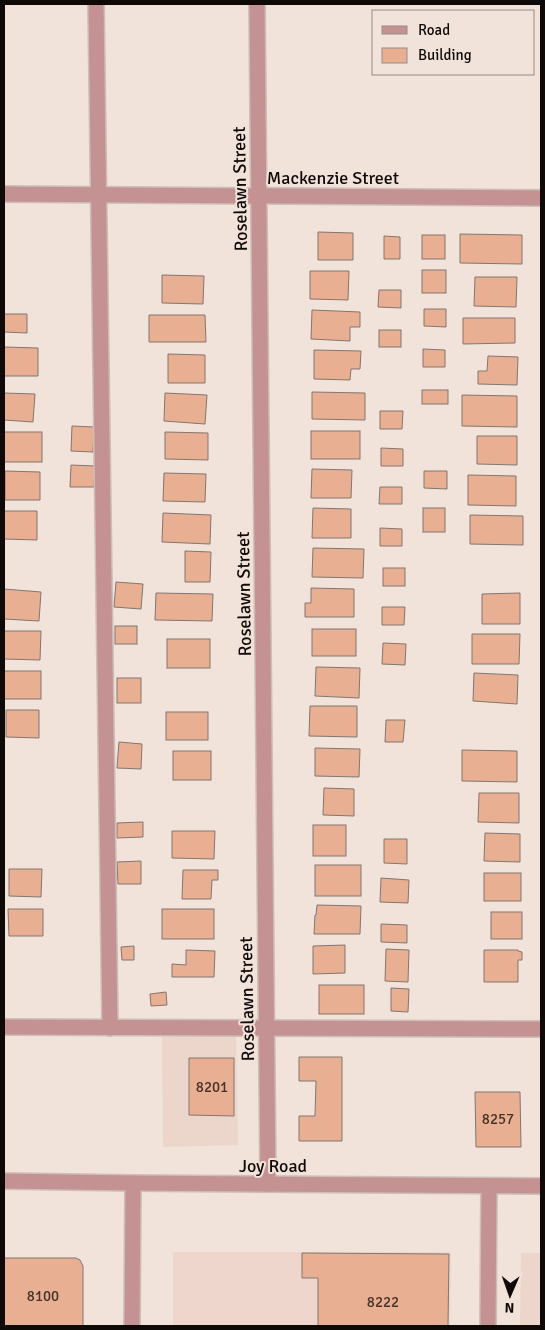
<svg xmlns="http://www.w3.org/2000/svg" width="545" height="1330" font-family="Signika,sans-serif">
	<rect width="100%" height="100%" fill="#f1e2da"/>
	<!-- built -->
	<g fill="#ecd5ca">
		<path d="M236 1035 238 1145 163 1147 162 1037Z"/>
		<path d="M521 1253H541V1326H520Z"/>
	</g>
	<!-- industrial -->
	<path fill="#eed6cc" d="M173 1252H451L450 1326H173Z"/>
	<!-- building -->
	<g fill="#e8af92" stroke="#84766f">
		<path d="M318 232 353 233V260H318Z"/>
		<path d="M460 234 522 235V264L460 263Z"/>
		<rect x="422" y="235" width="23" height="24"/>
		<path d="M384 236 400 237V259H384Z"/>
		<rect x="422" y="270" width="24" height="23"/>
		<path d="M310 271H349L348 300 310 299Z"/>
		<path d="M162 275 204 276 203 304 162 303Z"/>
		<path d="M475 277H517L516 307 474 306Z"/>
		<path d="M379 290H401V308L378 307Z"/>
		<path d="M424 309H446V327L424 326Z"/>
		<path d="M312 310 360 312V327H350V341L311 339Z"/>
		<path d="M4 314H27V333L4 332Z"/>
		<path d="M149 315H205L206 342H149Z"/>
		<path d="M463 318H515V343L463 344Z"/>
		<rect x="379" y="330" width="22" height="17"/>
		<path d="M4 347 38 348V376H4Z"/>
		<path d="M423 349 445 350V367H423Z"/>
		<path d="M314 350 361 351 360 369H351L350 380 314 379Z"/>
		<path d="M168 354 205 355V383H168Z"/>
		<path d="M488 356 518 357 517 385 478 384V371H487Z"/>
		<rect x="422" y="390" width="26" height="14"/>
		<path d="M312 392 365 393V420L312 419Z"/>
		<path d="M4 393 35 394 33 422 4 420Z"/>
		<path d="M165 393 207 395 205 424 164 421Z"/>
		<path d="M462 395 517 396V427L462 426Z"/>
		<path d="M380 411H403L402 429H380Z"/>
		<path d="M72 426 94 427 93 452 71 451Z"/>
		<rect x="311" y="431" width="49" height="28"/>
		<rect x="4" y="432" width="38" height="30"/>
		<path d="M165 432 208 433V460L165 459Z"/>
		<path d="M477 436H517V465L477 464Z"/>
		<path d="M381 448 403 449V466H381Z"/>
		<path d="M71 465 95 466 94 487H70Z"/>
		<path d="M312 469 352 470 351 498H311Z"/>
		<path d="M5 471 40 472V500H5Z"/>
		<path d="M424 471H447V489L424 488Z"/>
		<path d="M164 473 206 474 205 502 163 501Z"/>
		<path d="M468 475 516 476V506L468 505Z"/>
		<path d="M380 487H402V504H379Z"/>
		<path d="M313 508 351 509V538H312Z"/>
		<rect x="423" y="508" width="22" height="24"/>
		<path d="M4 511H37V540L4 539Z"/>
		<path d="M163 513 211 515 210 544 162 542Z"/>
		<path d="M470 515 523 516V545L470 544Z"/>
		<path d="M380 528 402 529V546H380Z"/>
		<path d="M313 548 364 549 363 578 312 577Z"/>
		<path d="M185 551 211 552 210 582H185Z"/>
		<rect x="383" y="568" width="22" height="18"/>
		<path d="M116 582 143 584 141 609 114 607Z"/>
		<path d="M311 588 354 589V617H305V603H311Z"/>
		<path d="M4 589 41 592 39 621 4 619Z"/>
		<path d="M156 593 213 594 212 621 155 620Z"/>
		<path d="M520 593V624H482V594Z"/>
		<path d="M382 607H405L404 625H382Z"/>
		<rect x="115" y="626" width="22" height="18"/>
		<rect x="312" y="629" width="44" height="27"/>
		<path d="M4 631H41L40 660 4 659Z"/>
		<path d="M472 634H520L519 664H472Z"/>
		<rect x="167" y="639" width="43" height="29"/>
		<path d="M383 643 406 644 405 665 382 664Z"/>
		<path d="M316 667 360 668 359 698 315 696Z"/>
		<rect x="4" y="671" width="37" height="28"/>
		<path d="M474 673 518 675 517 704 473 701Z"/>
		<rect x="117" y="678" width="24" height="25"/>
		<path d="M310 706H357V737L309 736Z"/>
		<path d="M6 710H39V738L6 737Z"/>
		<rect x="166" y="712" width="42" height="28"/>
		<path d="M386 720H405L403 742H385Z"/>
		<path d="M119 742 142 744 141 769 117 768Z"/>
		<path d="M315 748 360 749 359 777 315 776Z"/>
		<path d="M462 750 517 751V782L462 781Z"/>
		<rect x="173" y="751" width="38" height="29"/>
		<path d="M324 788 354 789V816L323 815Z"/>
		<path d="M479 793H519V823L478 822Z"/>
		<path d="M143 822V837L117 838V823Z"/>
		<rect x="313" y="825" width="33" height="31"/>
		<path d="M172 831H215L214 859 172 858Z"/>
		<path d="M485 833 520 834V862L484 861Z"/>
		<path d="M384 839H407V864L384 863Z"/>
		<path d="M141 861V884H118L117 862Z"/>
		<rect x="315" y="865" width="46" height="31"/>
		<path d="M9 869H42L41 897 9 896Z"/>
		<path d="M183 870H218V880H212L211 899H182Z"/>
		<rect x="484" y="873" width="37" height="28"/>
		<path d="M381 878 409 880 408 903 380 902Z"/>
		<path d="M317 905 361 906 360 934H314L315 915H316Z"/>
		<path d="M8 909H43V936H9Z"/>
		<rect x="162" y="909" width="52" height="30"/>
		<rect x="491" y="912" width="31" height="27"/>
		<path d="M381 924 407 925V943L381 942Z"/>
		<path d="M345 945V973L313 974V946Z"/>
		<path d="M134 946V960H122L121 947Z"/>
		<path d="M386 949 409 950 408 982 385 981Z"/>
		<path d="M186 950 215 951 214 977H172V964L186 965Z"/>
		<path d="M484 950H518V951L522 952V960H518V982H484Z"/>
		<rect x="319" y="985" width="45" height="29"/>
		<path d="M391 988 409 989 408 1012 391 1011Z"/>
		<path d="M166 992 167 1005 151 1006 150 994Z"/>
		<path d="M299 1057H342V1141H299V1116H315L316 1081H299Z"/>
		<path d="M189 1058H234V1116L189 1115Z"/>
		<path d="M475 1092H520L521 1147H476Z"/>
		<path d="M302 1253 449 1254 448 1326H318V1278H302Z"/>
		<path d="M4 1258H76L80 1260 83 1266V1326H4Z"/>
	</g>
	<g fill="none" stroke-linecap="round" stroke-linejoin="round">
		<!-- minor casing -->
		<g stroke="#cdbfb8" stroke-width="18">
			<g id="minor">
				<path d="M96 4 110 1028"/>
				<path d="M257 4 268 1184"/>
				<path d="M4 194 541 198"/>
				<path d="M4 1027 541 1029"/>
				<path d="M4 1181 133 1183 541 1186"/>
				<path d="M132 1326 133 1183"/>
				<path d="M488 1326 489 1186"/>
			</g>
		</g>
		<!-- minor -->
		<use href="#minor" stroke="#c59293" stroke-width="15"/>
	</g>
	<g text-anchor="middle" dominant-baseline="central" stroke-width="4" stroke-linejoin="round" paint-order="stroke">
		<!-- number labels -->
		<g font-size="15" fill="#45332a">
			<text x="212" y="1087">8201</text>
			<text x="498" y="1119">8257</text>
			<text x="43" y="1296">8100</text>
			<text x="383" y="1302">8222</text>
		</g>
		<!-- street labels -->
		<g font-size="18" fill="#0f0a08" stroke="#f1e2da">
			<text x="333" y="178">Mackenzie Street</text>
			<text transform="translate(240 189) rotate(-91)">Roselawn Street</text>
			<text transform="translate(244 594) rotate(-91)">Roselawn Street</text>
			<text transform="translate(247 999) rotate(-91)">Roselawn Street</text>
			<text x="273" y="1166">Joy Road</text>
		</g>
	</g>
	<!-- border -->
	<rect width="545" height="1330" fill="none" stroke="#0f0a08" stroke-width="10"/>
	<!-- legend -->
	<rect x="372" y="10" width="162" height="65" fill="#f1e2da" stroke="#978c86"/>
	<rect x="382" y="26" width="25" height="8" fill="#c59293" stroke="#978c86"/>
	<text x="418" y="35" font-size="15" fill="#0f0a08">Road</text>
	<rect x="382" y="48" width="25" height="15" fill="#e8af92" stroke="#978c86"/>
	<text x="418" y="60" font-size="15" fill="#0f0a08">Building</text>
	<!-- north arrow -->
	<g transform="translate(510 1295) rotate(182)" stroke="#f1e2da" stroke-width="4" paint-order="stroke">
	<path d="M0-4L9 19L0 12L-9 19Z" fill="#0f0a08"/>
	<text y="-8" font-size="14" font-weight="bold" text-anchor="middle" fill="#0f0a08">N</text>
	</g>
</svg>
